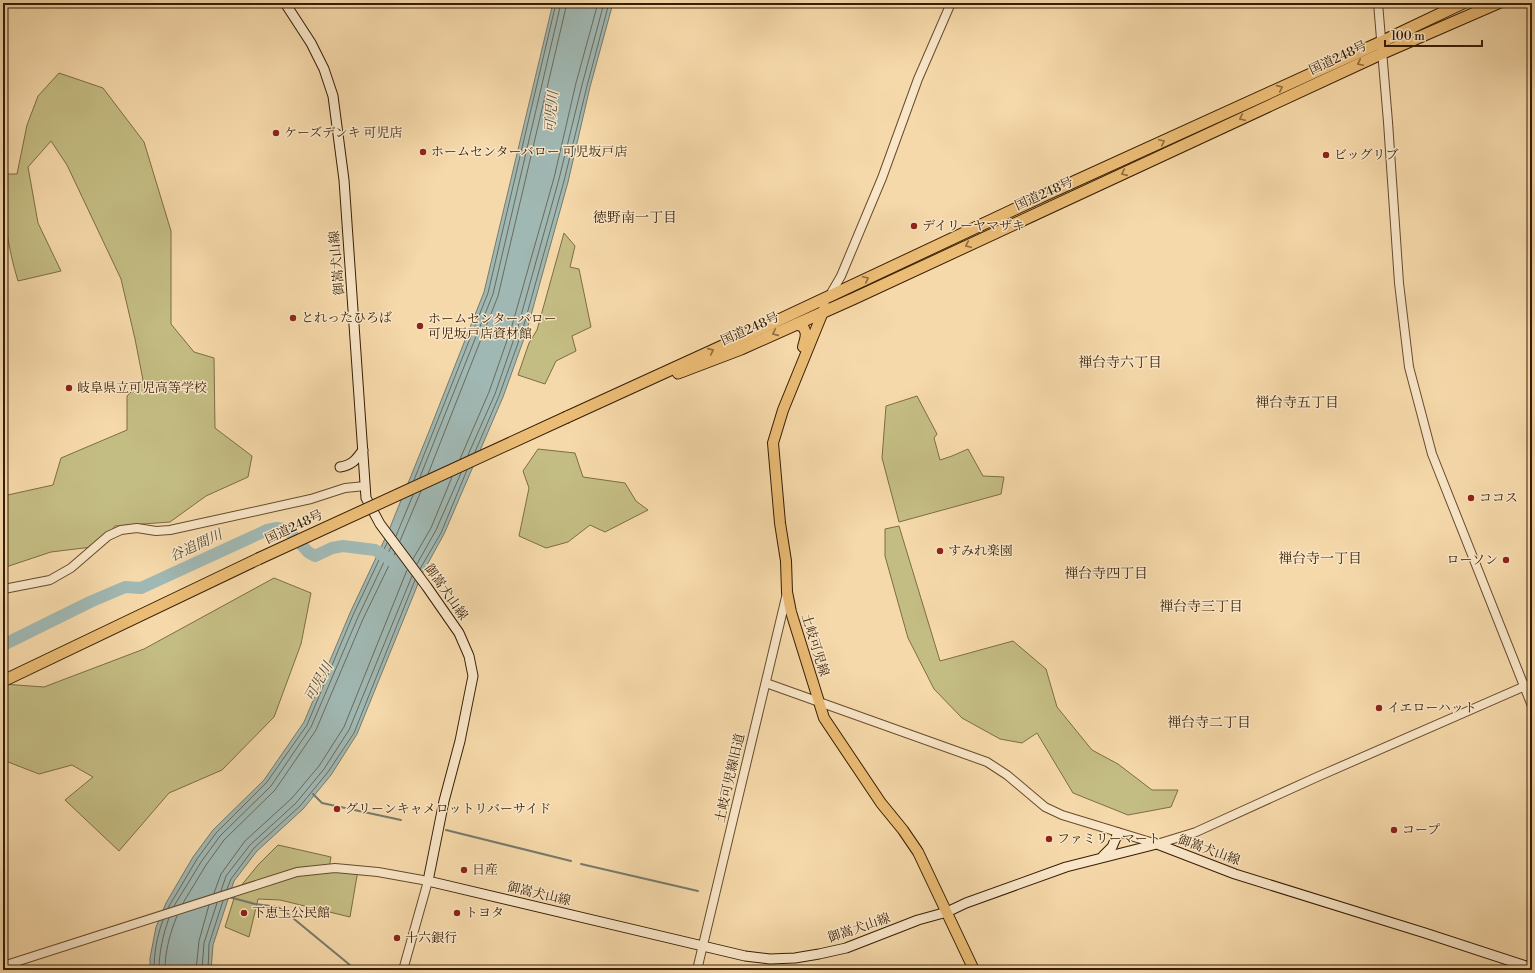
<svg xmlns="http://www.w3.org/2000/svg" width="1535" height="973" font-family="'Libre Bodoni','Noto Serif JP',serif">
	<rect width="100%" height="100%" fill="#f6d9aa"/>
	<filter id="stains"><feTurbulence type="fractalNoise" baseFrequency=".005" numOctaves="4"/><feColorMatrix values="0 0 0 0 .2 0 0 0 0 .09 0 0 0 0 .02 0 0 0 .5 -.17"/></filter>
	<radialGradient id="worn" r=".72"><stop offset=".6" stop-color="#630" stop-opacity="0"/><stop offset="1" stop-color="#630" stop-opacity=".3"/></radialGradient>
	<!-- green -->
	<g fill="#c4bd83" stroke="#7d6d43">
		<path d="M59 73 103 88 144 142 171 231V324L194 352 214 358 215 428 252 456 248 477 206 496 170 522 115 526 100 546 51 552 3 568V496L53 485 61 458 127 430V396L143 380 135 339 121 279 67 165 51 141 28 167 38 223 61 271 18 281C7 246 3 210 3 174H17L27 125 38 96Z"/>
		<path d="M564 233 575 246 570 267 579 269 591 327 572 336 576 351 556 361 545 384 518 375 529 343 537 330Z"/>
		<path d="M917 396 937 434 934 438 940 460 952 456 968 449 983 476 1004 477 1001 494 899 522 882 458 886 406Z"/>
		<path d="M538 449 575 453 583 477 625 483 636 501 648 510 605 532 590 525 568 542 546 548 519 536 529 488 523 471Z"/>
		<path d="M899 526 940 661 1013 641 1046 669 1057 707 1092 750 1118 764 1152 790H1178L1171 807 1128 815 1073 793 1037 733 1022 743 1000 739 962 718 934 689 908 638 885 556V529Z"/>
		<path d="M274 578 311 593 301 644 274 717 222 770 169 793 119 851 65 800 93 777 72 765 39 774 3 760V684L44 687 144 649Z"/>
		<path d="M278 845 331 857 329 868 358 870 350 917 280 900 258 899 249 937 225 927 236 892 258 865Z"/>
	</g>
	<!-- water -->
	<path fill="#a0b8b3" stroke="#767a6d" d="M553 3H613L590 87 568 182 526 333 503 397 444 534 422 574 357 734 331 775 303 809 257 851 234 881 213 945 211 970H150V958L156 927 166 903 193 857 213 830 264 780 304 722 350 613 389 530 428 434 484 292Z"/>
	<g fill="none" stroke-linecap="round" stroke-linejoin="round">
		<!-- shore -->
		<g stroke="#6b6a5b" stroke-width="1">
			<path d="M475 452 499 396 522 332 564 181 587 86 609 3"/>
			<path d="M468 455 495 394 517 330 559 179 582 85 604 3"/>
			<path d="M460 459 489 392 511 329 554 178 576 83 598 3"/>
			<path d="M428 474 498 296 567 3"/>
			<path d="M420 477 493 294 561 3"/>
			<path d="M414 480 488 293 556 3"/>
			<path d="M396 536 413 495"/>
			<path d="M400 541 421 491"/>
			<path d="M413 559 431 528 452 477"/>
			<path d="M417 564 436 530 461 473"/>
			<path d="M420 569 441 533 467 470"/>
			<path d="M227 889 231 879 254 848 300 806 328 772 354 733 415 580"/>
			<path d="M221 891 226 876 250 845 296 803 324 769 349 730 412 576"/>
			<path d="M214 893 221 874 245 841 292 798 319 766 344 727 407 570"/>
			<path d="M183 903 206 865 224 840 275 790 316 730 363 619 395 553"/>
			<path d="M174 906 201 862 220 836 271 786 311 727 358 617 391 547"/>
			<path d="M168 908 197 859 216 833 267 782 307 725 353 615 387 543"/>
			<path d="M154 970C154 953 157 936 163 920"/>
			<path d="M159 970C159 952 163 935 169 918"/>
			<path d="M165 970C165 951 170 933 177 916"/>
			<path d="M196 970 199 941 209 905"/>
			<path d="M202 970 204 943 217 903"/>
			<path d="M208 970 209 944 223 901"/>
		</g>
		<!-- stream -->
		<g stroke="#767a6d" stroke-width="2">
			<path d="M313 794 322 803 401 820"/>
			<path d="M446 830 571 861"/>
			<path d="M581 864 698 891"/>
			<path d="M229 897 255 904 278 907 288 914 356 970"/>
		</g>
		<!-- river -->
		<path stroke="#a0b8b3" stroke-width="12" d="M3 645 90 602 125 587 141 588 267 530 277 528 287 529 308 552 315 556 332 548 343 546 375 550 392 561"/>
		<!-- tertiary casing -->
		<g stroke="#664c2d" stroke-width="10">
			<g id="tertiary">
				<path d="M1378 3 1388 122 1399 283 1409 367 1432 454 1532 706"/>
				<path d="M830 295 841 276 882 178 918 79 951 3"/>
				<path d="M3 590 9 588 50 580 71 568 108 536 121 530 137 528 156 531 170 530 311 499 345 488 365 486"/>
				<path d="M766 683 987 762 1007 775 1045 807 1062 815 1157 844 1196 832 1317 777 1532 683"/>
				<path d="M3 966 297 872 335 868 378 872 428 881 403 970"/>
				<path d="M697 970 787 593"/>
			</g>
		</g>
		<!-- secondary casing -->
		<g stroke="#361d03" stroke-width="11">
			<g id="secondary">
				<path d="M285 3 311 43 324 69 333 96 344 180 366 498 380 524 427 587 459 633 469 656 473 676 460 741 444 801 428 881 745 956 770 959 795 958 819 954 846 948 918 920 947 912 966 903 1066 867 1157 844 1235 874 1425 933 1532 968"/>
				<path d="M340 467C352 465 356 460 363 450"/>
				<path d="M1103 856 1112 847 1118 833"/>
			</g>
		</g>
		<!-- primary casing -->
		<g stroke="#361d03" stroke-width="12">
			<g id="primary">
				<path d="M825 307 783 410 773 443 780 523 786 561 787 592 791 612 824 718 881 803 903 830 918 852 974 970"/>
				<path d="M796 324 803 327C808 334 805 339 803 347"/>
			</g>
		</g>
		<!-- trunk casing -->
		<g stroke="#361d03" stroke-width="13">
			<g id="trunk">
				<path d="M678 373 741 349 855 298 1383 53 1498 3"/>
				<path d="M567 417 764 327 1045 195 1381 42 1463 3"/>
				<path d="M3 681 258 559"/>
			</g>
		</g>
		<!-- tertiary -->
		<use href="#tertiary" stroke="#f9e6c8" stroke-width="8"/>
		<!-- secondary -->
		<use href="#secondary" stroke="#f9e6c8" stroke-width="9"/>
		<!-- primary -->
		<use href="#primary" stroke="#ebbc75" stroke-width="10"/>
		<!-- trunk -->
		<use href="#trunk" stroke="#ebbc75" stroke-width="11"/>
		<!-- trunk-bridge casing -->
		<g stroke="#361d03" stroke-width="13" stroke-linecap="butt">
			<path id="trunk-bridge" d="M258 559 567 417"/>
		</g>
		<!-- trunk-bridge -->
		<use href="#trunk-bridge" stroke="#ebbc75" stroke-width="11"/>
	</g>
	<!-- one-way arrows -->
	<defs><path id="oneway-chevron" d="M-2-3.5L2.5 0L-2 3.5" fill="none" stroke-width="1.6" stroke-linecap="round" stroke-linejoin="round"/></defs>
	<g stroke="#906c3c">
		<use href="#oneway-chevron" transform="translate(1360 63) rotate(155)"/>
		<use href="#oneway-chevron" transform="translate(1280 88) rotate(-24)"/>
		<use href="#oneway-chevron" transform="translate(1242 118) rotate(155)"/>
		<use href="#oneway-chevron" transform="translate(1162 142) rotate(-25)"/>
		<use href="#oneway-chevron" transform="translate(1124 173) rotate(156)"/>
		<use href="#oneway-chevron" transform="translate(968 245) rotate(155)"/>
		<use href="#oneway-chevron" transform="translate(866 279) rotate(-25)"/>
		<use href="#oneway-chevron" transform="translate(775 333) rotate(156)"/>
		<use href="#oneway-chevron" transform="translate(711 351) rotate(-24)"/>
	</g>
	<!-- markers -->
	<g fill="#8f2418" stroke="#f9e6c8" stroke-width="1.5">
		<circle cx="276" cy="133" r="4"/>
		<circle cx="423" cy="152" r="4"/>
		<circle cx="1326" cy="155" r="4"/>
		<circle cx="914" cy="226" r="4"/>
		<circle cx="293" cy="318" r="4"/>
		<circle cx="420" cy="326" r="4"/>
		<circle cx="69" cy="388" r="4"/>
		<circle cx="1471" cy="498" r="4"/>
		<circle cx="940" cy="551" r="4"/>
		<circle cx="1506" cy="560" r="4"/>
		<circle cx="1379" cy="708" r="4"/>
		<circle cx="337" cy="809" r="4"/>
		<circle cx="1394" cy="830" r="4"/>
		<circle cx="1049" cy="839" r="4"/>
		<circle cx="464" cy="870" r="4"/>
		<circle cx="244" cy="913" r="4"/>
		<circle cx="457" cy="913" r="4"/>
		<circle cx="397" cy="938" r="4"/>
	</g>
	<g text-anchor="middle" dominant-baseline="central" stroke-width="3" stroke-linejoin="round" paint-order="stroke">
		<!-- street labels -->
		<g font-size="13" fill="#361d03" stroke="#f9e6c8">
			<text transform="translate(1338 58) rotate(-25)">国道248号</text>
			<text transform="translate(1044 194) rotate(-24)">国道248号</text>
			<text transform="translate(337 263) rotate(-95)">御嵩犬山線</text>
			<text transform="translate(750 329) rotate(-24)">国道248号</text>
			<text transform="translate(294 527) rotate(-25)">国道248号</text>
			<text transform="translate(446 592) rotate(55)">御嵩犬山線</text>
			<text transform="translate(815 645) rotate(73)">土岐可児線</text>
			<text transform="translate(730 778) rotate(-77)">土岐可児線旧道</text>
			<text transform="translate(1209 850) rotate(20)">御嵩犬山線</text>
			<text transform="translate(539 894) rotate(13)">御嵩犬山線</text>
			<text transform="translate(859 928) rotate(-19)">御嵩犬山線</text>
		</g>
		<!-- poi labels -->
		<g font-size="13" fill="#361d03" stroke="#f9e6c8" text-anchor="start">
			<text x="284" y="133">ケーズデンキ 可児店</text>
			<text x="431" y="152">ホームセンターバロー 可児坂戸店</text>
			<text x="1334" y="155">ビッグリブ</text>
			<text x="922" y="226">デイリーヤマザキ</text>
			<text x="301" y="318">とれったひろば</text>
			<text x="428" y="319">ホームセンターバロー<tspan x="428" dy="15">可児坂戸店資材館</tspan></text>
			<text x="77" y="388">岐阜県立可児高等学校</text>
			<text x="1479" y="498">ココス</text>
			<text x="948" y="551">すみれ楽園</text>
			<text x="1498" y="560" text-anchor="end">ローソン</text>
			<text x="1387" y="708">イエローハット</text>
			<text x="345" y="809">グリーンキャメロットリバーサイド</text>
			<text x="1402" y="830">コープ</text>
			<text x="1057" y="839">ファミリーマート</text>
			<text x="472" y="870">日産</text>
			<text x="252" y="913">下恵土公民館</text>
			<text x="465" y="913">トヨタ</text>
			<text x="405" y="938">十六銀行</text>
		</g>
		<!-- water labels -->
		<g font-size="14" font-style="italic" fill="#564c38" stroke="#f9e6c8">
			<text transform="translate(552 112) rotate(-85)">可児川</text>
			<text transform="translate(196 546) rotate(-25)">谷追間川</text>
			<text transform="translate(319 682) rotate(-61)">可児川</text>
		</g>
		<!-- neighbourhood labels -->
		<g font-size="14" fill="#361d03" stroke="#f9e6c8">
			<text x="635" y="218">徳野南一丁目</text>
			<text x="1120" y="363">禅台寺六丁目</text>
			<text x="1297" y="403">禅台寺五丁目</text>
			<text x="1320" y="559">禅台寺一丁目</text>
			<text x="1106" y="574">禅台寺四丁目</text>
			<text x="1201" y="607">禅台寺三丁目</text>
			<text x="1209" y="723">禅台寺二丁目</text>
		</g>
	</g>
	<!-- margin -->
	<rect width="1535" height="973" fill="none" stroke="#f6d9aa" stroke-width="16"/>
	<rect x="4" y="4" width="1527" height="965" fill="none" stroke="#361d03" stroke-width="2"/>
	<rect x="8" y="8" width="1519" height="957" fill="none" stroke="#361d03"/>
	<!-- scale -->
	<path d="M1385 40v6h97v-6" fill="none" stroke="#361d03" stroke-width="2"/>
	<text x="1391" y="40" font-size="12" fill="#361d03" stroke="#f9e6c8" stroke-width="3" paint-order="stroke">100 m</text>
	<rect width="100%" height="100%" filter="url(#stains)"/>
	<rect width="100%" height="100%" fill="url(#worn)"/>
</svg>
